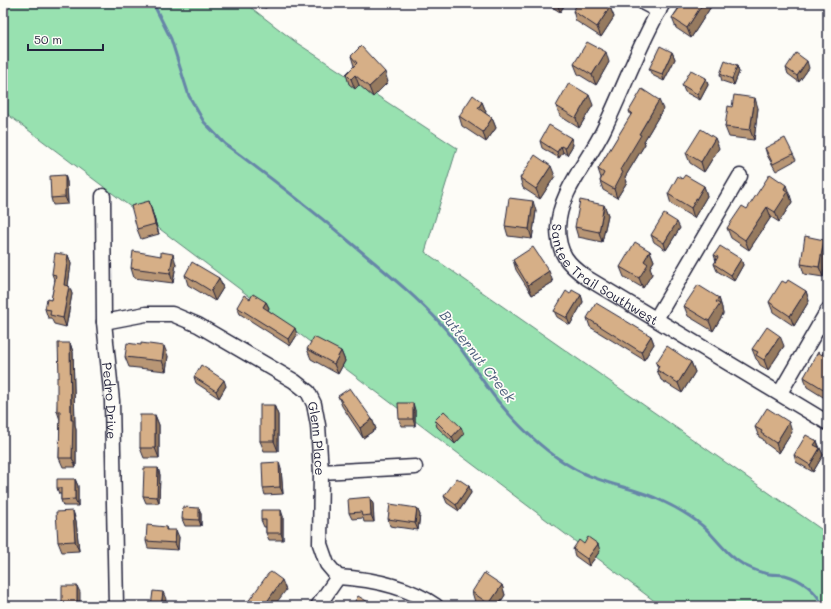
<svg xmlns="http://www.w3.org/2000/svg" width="831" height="609" font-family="Mali,sans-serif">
	<rect width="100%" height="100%" fill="#fdfcf7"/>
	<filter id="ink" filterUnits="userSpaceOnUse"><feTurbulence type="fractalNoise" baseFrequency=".025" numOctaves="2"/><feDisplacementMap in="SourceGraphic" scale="8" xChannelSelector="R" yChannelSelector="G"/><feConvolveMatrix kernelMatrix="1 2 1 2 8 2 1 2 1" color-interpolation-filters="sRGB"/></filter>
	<g filter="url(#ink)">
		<!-- green -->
		<path fill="#98e1b0" stroke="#5d8276" d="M7 3H245L297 43 457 148 425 252 828 534V606H661L3 111V15Z"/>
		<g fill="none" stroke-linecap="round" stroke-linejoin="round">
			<!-- stream -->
			<path stroke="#6686a8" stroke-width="3" d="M153 3 171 39 189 96 204 122 225 144C266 174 306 205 344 237 378 266 412 292 442 325 463 348 478 376 497 400 519 427 545 452 575 469 603 485 635 487 662 501 679 509 698 520 710 533 721 545 730 557 744 565 752 569 761 573 769 574 774 575 780 574 785 575 800 579 818 591 822 606"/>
			<!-- minor casing -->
			<g stroke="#22223b" stroke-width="17">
				<g id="minor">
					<path d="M644 3 659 11"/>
					<path id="s1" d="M663 3C640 43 625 85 605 127 590 160 559 191 558 228 558 254 568 264 587 278L828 423"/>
					<path id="s2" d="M103 196 104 322 112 401 116 606"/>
					<path d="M656 319 740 176"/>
					<path id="s3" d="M104 322 146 314H172L198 325 294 381 308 392 314 404 318 425 321 472 320 544 327 564 338 577"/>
					<path d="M780 393 828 310"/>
					<path d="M321 472 415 467"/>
					<path d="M338 577C372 579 407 586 436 606"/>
					<path d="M318 606 338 577"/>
				</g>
			</g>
			<!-- minor -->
			<use href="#minor" stroke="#fdfcf7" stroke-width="14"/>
		</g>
		<!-- wall -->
		<g fill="#b89674" stroke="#22223b">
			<path d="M243 3H267L266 8 243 4Z"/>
			<path d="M546 3H566L560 12Z"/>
			<path d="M679 3H715L713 5H712L691 38 676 28 672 18 678 9 677 6Z"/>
			<path d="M610 7 614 17 601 37 576 21 573 11Z"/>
			<path d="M672 52 675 59 664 81 652 75 649 69Z"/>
			<path d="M351 56 388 82 373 97 359 85 355 89 349 84 346 74 354 66Z"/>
			<path d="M609 62 596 85 578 74 574 64Z"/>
			<path d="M737 66 739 72 734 85 722 81 720 74Z"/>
			<path d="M786 68H809L799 82 788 74Z"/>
			<path d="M706 78 708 85 700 100 685 92 682 85Z"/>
			<path d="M482 102 486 112 485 113 492 118 496 128 486 142 462 126 459 116Z"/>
			<path d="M593 105 579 128 560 116 556 106Z"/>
			<path d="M732 107 758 108 754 140 729 137 725 127Z"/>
			<path d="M663 109 644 141 645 144 625 177 627 182 617 198 603 190 600 181 601 178 598 169 631 116 629 111Z"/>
			<path d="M571 138 573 145 567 155 563 152 559 158 542 148 540 141Z"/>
			<path d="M719 148 704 172 690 163 686 153Z"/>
			<path d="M765 148 793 154 796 160 776 171 767 155Z"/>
			<path d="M65 175 67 182 68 204 53 205 51 198Z"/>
			<path d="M555 176 540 199 523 188 520 178Z"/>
			<path d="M682 179 704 186 707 196 694 218 671 204 668 194Z"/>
			<path d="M790 195 792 202 779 222 771 217 749 250 731 238 727 228 747 209Z"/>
			<path d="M149 201 152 211 159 234 141 239 137 229Z"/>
			<path d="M604 205 608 215 602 242 578 237 575 227Z"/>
			<path d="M536 211 532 239 508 236 505 226Z"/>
			<path d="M680 228 666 250 654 242 651 235Z"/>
			<path d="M824 240 828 250 823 277 804 274 801 264Z"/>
			<path d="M650 251 654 261 650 267 652 274 643 288 624 277 620 267Z"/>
			<path d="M68 255 71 264 68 285 69 286 72 294 66 327 54 324 51 318H48L45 309 51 300 55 282 52 274Z"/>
			<path d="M714 255 741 259 743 265 734 281 717 271 714 264 716 261Z"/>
			<path d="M513 260 553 282 532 295 516 270Z"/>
			<path d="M176 264 173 283 134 278 131 268Z"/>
			<path d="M185 275 219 278 223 288 215 301 188 285Z"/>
			<path d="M786 283 806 291 809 301 794 326 773 312 769 302Z"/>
			<path d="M570 294 581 295 583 302 570 325 557 317 554 311Z"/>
			<path d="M719 298 722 308V309L723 314 713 331 688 316 684 306Z"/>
			<path d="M250 299 266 302 269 308 268 310 297 335 290 346 240 314 237 307Z"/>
			<path d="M587 318 651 336 654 344 644 360 590 327Z"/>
			<path d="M70 343 73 352 75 425 76 430V467H63L59 458 60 420 57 411 59 377Z"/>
			<path d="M828 344V400L807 387 804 377 822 355Z"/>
			<path d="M784 346 768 370 760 365 758 361 756 359 752 349Z"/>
			<path d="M307 349 341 351 345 361 338 374 311 359Z"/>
			<path d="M168 356 166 371 129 367 125 357Z"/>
			<path d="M691 362 695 372 682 393 661 380 657 370 658 368 656 363Z"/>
			<path d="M194 377 226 386 219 398 196 383Z"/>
			<path d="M338 396 372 419 376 429 363 438 342 406Z"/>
			<path d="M274 405 278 415V451H264L260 441Z"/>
			<path d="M415 410V426H401L399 419Z"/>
			<path d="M155 415 159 425V458H144L140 448Z"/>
			<path d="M435 420 464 434 455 444 437 427Z"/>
			<path d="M755 427 792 432 779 453 765 443 763 439 759 437Z"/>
			<path d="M817 441 823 455 813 472 796 462 794 455Z"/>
			<path d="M158 468 160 475 159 503H146L143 496Z"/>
			<path d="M281 469 283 494 265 495 263 488Z"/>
			<path d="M75 479 78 486V506H63L61 500V494H59L57 488Z"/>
			<path d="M469 486 471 493 459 511 447 503 444 496Z"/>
			<path d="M370 497 373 504 374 522H364L363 518 352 519 349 513Z"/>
			<path d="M199 508 201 514V526H185L182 519Z"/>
			<path d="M417 508 420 515 418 530 390 526 388 519Z"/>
			<path d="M73 511 76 521 79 551 62 552 58 542Z"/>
			<path d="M283 516V540H269L266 533V527H264L261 520Z"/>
			<path d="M166 527 167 530 179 537 178 550 148 548 146 541Z"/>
			<path d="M584 544 600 551 589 566 575 556 573 549Z"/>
			<path d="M502 585 505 595 498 606H481L475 602 472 592Z"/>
		</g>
		<!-- shaded-wall -->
		<g fill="#967a5e" stroke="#22223b">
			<path d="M264 3H267L266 8Z"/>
			<path d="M557 3H566L560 12Z"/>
			<path d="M703 3H712V5L691 38 687 28Z"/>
			<path d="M610 7 614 17 601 37 597 27Z"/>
			<path d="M606 52 609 62 596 85 592 75Z"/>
			<path d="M672 52 675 59 664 81 662 74Z"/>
			<path d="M807 61 809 68 799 82 797 76Z"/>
			<path d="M737 66 739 72 734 85 732 79Z"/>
			<path d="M385 72 388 82 373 97 369 87Z"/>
			<path d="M355 75 359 85 355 89 351 79Z"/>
			<path d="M706 78 708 85 700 100 697 94Z"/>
			<path d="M589 95 593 105 579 128 576 118Z"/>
			<path d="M755 98 758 108 754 140 750 130Z"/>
			<path d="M659 100 663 109 644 141 645 144 625 177 627 182 617 198 614 189 620 170 639 134Z"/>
			<path d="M482 102 486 112 482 118 478 108Z"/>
			<path d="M492 118 496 128 486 142 483 132Z"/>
			<path d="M571 138 573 145 567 155 565 148Z"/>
			<path d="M715 138 719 148 704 172 701 162Z"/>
			<path d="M561 146 563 152 559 158 557 152Z"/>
			<path d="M551 166 555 176 540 199 536 189Z"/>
			<path d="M65 175 67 182 68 204 65 197Z"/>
			<path d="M786 185 792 202 779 222 775 212 784 189Z"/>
			<path d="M704 186 707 196 694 218 691 208Z"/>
			<path d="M149 201 152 211 159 234 155 224Z"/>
			<path d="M533 201 536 211 532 239 529 229Z"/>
			<path d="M604 205 608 215 602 242 599 232Z"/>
			<path d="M767 207 771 217 749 250 745 240Z"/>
			<path d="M677 222 680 228 666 250 664 243Z"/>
			<path d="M824 240 828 250 823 277 819 267Z"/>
			<path d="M650 251 654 261 650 267 652 274 643 288 639 278 644 261Z"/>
			<path d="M173 254 176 264 173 283 170 273Z"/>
			<path d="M68 255 71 264 67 293 64 285Z"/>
			<path d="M741 259 743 265 734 281 731 275Z"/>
			<path d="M549 271 553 282 532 295 528 285Z"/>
			<path d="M219 278 223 288 215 301 211 291Z"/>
			<path d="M69 286 72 294 66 327 63 318Z"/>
			<path d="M806 291 809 301 794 326 790 316Z"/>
			<path d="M581 295 583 302 570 325 567 318Z"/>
			<path d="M719 298 722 308V309L723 314 713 331 709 321 716 302Z"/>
			<path d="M266 302 269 308 265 314 263 307Z"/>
			<path d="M295 328 297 335 290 346 288 339Z"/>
			<path d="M651 336 654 344 644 360 641 352Z"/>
			<path d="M780 336 784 346 768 370 764 360Z"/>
			<path d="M70 343 73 352 75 425 76 430V467L72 458Z"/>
			<path d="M164 346 168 356 166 371 162 361Z"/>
			<path d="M341 351 345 361 338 374 334 364Z"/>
			<path d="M691 362 695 372 682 393 678 383Z"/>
			<path d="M224 380 226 386 219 398 216 391Z"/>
			<path d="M828 384V399L825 390Z"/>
			<path d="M413 403 415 410V426L413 419Z"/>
			<path d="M274 405 278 415V451L274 441Z"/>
			<path d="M155 415 159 425V458L155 448Z"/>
			<path d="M372 419 376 429 363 438 360 428Z"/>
			<path d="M789 422 792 432 779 453 776 443Z"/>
			<path d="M461 427 464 434 455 444 452 437Z"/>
			<path d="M817 441 819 448 814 445Z"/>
			<path d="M820 448 823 455 813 472 810 465Z"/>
			<path d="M279 462 281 469 283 494 280 487Z"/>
			<path d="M158 468 160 475 159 503 157 497Z"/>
			<path d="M75 479 78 486V506L75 499Z"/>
			<path d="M469 486 471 493 459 511 456 505Z"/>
			<path d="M370 497 373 504 374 522 371 515Z"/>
			<path d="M199 508 201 514V526L199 520Z"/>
			<path d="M417 508 420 515 418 530 415 523Z"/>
			<path d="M281 510 283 516V540L281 533Z"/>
			<path d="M73 511 76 521 79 551 75 541Z"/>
			<path d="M176 530 179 537 178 550 175 543Z"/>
			<path d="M598 544 600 551 589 566 587 559Z"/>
			<path d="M282 580 286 590 274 606H264Z"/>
			<path d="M502 585 505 595 498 606H490L489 604Z"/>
			<path d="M77 586 80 592V606H77Z"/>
			<path d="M163 592 166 599 165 606H161Z"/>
		</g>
		<!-- building -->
		<g fill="#d6af87" stroke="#22223b">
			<path d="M578 3H604L610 7 597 27 573 11Z"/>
			<path d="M679 3H703L687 28 672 18 680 7 677 6Z"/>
			<path d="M587 42 606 52 592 75 574 64Z"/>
			<path d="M361 46 385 72 369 87 355 75 351 79 346 74 357 63 351 56Z"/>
			<path d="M660 46 672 52 662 74 649 69Z"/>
			<path d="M796 53 807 61 797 76 786 68Z"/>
			<path d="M725 61 737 66 732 79 720 74Z"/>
			<path d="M691 70 706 78 697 94 682 85Z"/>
			<path d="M569 83 589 95 576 118 556 106Z"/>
			<path d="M642 89 659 100 639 134 641 135 620 170 623 172 614 189 600 181 604 173 598 169 632 113 629 111Z"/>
			<path d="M473 95 482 102 478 108 492 118 483 132 459 116Z"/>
			<path d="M734 95 755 98 750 130 725 127 728 106 732 107Z"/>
			<path d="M549 125 571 138 565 148 561 146 557 152 540 141Z"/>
			<path d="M701 129 715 138 701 162 686 153Z"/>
			<path d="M785 138 793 154 773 164 765 148Z"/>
			<path d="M535 155 551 166 536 189 520 178Z"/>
			<path d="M770 174 786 185 784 189 788 192 775 212 767 207 745 240 727 228 742 206 747 209Z"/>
			<path d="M65 175V197L51 198 50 176Z"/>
			<path d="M685 175 704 186 691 208 668 194 678 176 682 179Z"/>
			<path d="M509 198 533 201 529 229 505 226Z"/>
			<path d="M580 200 604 205 599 232 575 227Z"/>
			<path d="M149 201 155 224 137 229 131 206Z"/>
			<path d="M664 214 677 222 664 243 651 235Z"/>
			<path d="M805 236 824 240 819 267 801 264Z"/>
			<path d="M635 242 650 251 644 261 648 264 639 278 620 267Z"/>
			<path d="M720 246 741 259 731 275 714 264 718 257 714 255Z"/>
			<path d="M533 247 549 271 528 285 513 260Z"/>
			<path d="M133 251 161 256V252L173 254 170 273 131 268Z"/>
			<path d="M55 253 68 255 64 285 69 286 63 318 50 315 51 310 45 309 47 299 51 300 56 275 52 274Z"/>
			<path d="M192 262 219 278 211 291 185 275Z"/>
			<path d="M788 280 806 291 790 316 769 302 782 281 786 283Z"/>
			<path d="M698 285 719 298 716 302 720 304 709 321 684 306Z"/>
			<path d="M572 290 581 295 567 318 554 311 566 291 570 294Z"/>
			<path d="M253 294 266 302 263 307 295 328 288 339 237 307 244 295 250 299Z"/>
			<path d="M596 303 651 336 641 352 587 318Z"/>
			<path d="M767 327 780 336 764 360 756 355 758 352 752 349Z"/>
			<path d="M314 337 341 351 334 364 307 349Z"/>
			<path d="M58 343H70L71 420H73L72 458H59L60 411H57V377H59Z"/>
			<path d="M127 343 141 345V343L164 346 162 361 125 357Z"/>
			<path d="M828 344V384L825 390 804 377 818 352 822 355Z"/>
			<path d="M667 346 691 362 678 383 657 370 659 366 656 363Z"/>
			<path d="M201 365 224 380 216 391 194 377Z"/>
			<path d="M350 388 372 419 360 428 338 396Z"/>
			<path d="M398 403H413V419H399Z"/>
			<rect x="260" y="405" width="14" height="36"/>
			<path d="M767 408 789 422 776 443 761 433 762 431 755 427Z"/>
			<path d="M444 411 461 427 452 437 435 420Z"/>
			<rect x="140" y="415" width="15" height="33"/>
			<path d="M806 435 817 441 814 445 820 448 810 465 794 455Z"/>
			<path d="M279 462 280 487 263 488 262 463Z"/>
			<path d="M144 468H158L157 497 143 496Z"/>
			<path d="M457 478 469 486 456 505 444 496Z"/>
			<path d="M57 479H75V499L61 500V488H57Z"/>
			<path d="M370 497 371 515 362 516 361 512 349 513 348 499Z"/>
			<path d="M390 504 417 508 415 523 388 519Z"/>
			<path d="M183 507 199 508V520L182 519Z"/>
			<path d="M261 510H281V533H266V520H261Z"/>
			<path d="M73 511 75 541 58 542 56 512Z"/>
			<path d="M147 525 166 527V530H176L175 543 146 541Z"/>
			<path d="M588 537 598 544 587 559 573 549 579 540 584 544Z"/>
			<path d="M271 572 282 580 264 606H245L268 574Z"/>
			<path d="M484 573 502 585 489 604 472 592Z"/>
			<rect x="62" y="586" width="15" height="20"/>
			<path d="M153 591 163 592 161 606H151Z"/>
			<path d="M358 596 370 603 368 606H352Z"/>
		</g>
	</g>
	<g text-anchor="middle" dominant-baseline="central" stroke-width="3.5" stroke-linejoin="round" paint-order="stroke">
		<!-- street labels -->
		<g font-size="13" fill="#22223b" stroke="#fdfcf7">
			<text stroke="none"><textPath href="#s1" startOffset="319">Santee Trail Southwest</textPath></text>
			<text stroke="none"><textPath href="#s2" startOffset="205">Pedro Drive</textPath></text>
			<text stroke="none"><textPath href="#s3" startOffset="274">Glenn Place</textPath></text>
		</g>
		<!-- water labels -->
		<g font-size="14" font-style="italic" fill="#4a5c7b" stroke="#fdfcf7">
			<text transform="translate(478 356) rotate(52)">Butternut Creek</text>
		</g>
	</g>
	<!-- margin -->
	<rect width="831" height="609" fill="none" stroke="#fdfcf7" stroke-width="16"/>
	<rect x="8" y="8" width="815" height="593" fill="none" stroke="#22223b" stroke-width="1.5" filter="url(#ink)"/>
	<!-- scale -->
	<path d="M28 44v6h75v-6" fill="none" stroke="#22223b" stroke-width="2"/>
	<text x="34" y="44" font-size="12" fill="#22223b" stroke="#fdfcf7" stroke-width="3" paint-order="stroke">50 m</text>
</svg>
